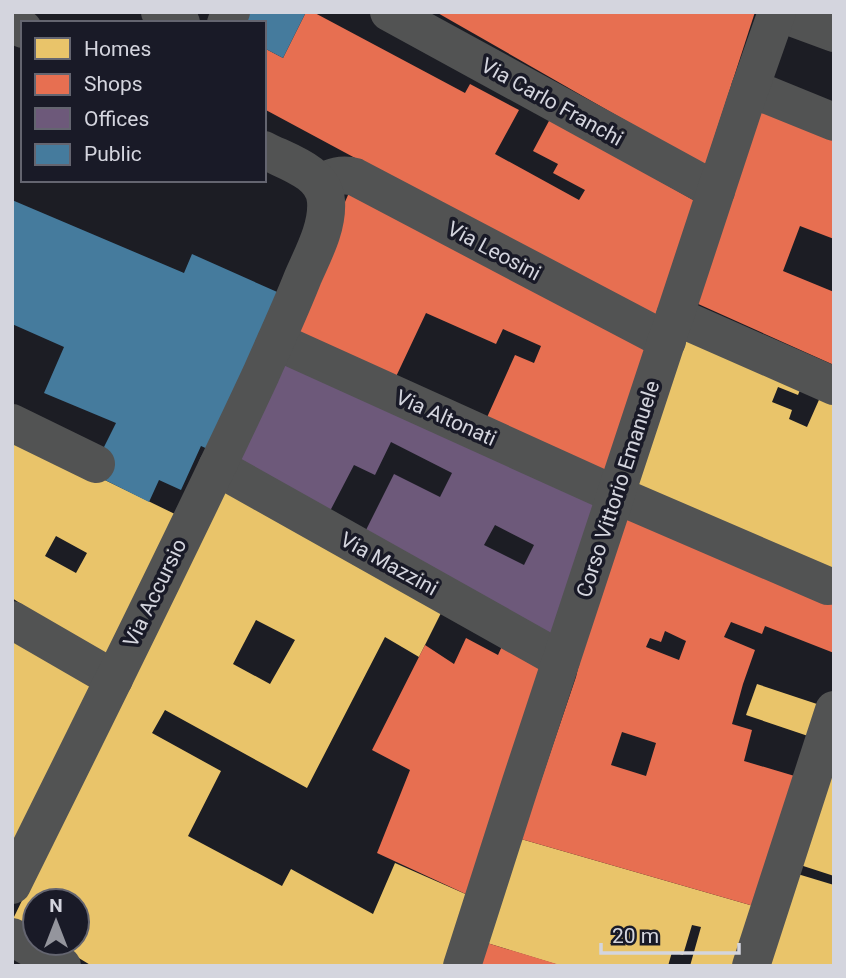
<svg xmlns="http://www.w3.org/2000/svg" width="846" height="978" font-family="Roboto,sans-serif">
	<rect width="100%" height="100%" fill="#1c1d24"/>
	<!-- homes -->
	<g fill="#e9c46a" fill-rule="evenodd">
		<path d="M687 333 802 385 798 395 778 387 772 402 792 410 789 419 807 427 822 393 834 398V580L635 492Z"/>
		<path d="M12 435 179 516 109 661 12 598ZM56 536 87 553 76 573 45 556Z"/>
		<path d="M225 484 444 607 419 657 385 637 307 788 165 710 152 733 221 771 188 836 282 886 291 869 373 914 395 863 470 896 447 966H92L54 943H77V901H35V932L13 919ZM256 620 295 640 270 684 233 664Z"/>
		<path d="M12 636 94 684 12 846Z"/>
		<path d="M757 684 823 706 811 737 746 715Z"/>
		<path d="M834 767V876L794 863Z"/>
		<path d="M521 839 757 907 739 966H690L701 927 692 925 683 955 672 952 668 966H562L487 943Z"/>
		<path d="M791 872 834 885V966H762Z"/>
	</g>
	<!-- shops -->
	<g fill="#e76f51" fill-rule="evenodd">
		<path d="M306 12H313L465 93 470 84 519 110 495 154 579 200 585 190 553 173 558 164 533 151 550 119 695 201 660 322 264 109V48L283 58Z"/>
		<path d="M436 12H755L705 166Z"/>
		<path d="M761 106 834 135V239L800 226 783 271 834 292V365L696 303Z"/>
		<path d="M351 188 653 346 608 479 484 424 515 355 534 363 541 346 503 329 496 344 426 313 393 383 288 335Z"/>
		<path d="M629 512 834 598V653L765 626 762 634 731 622 724 637 755 650 743 684 732 724 752 730 744 761 798 777 757 907 521 839 576 677 588 625ZM665 631 686 641 679 660 646 647 650 638 661 642ZM622 732 656 743 646 776 611 765Z"/>
		<path d="M466 638 498 655 503 644 546 667 470 896 377 853 410 770 372 750 425 645 454 664Z"/>
		<path d="M487 943 560 965V966H479Z"/>
	</g>
	<!-- offices -->
	<path fill="#6d597a" fill-rule="evenodd" d="M283 353 601 502 556 639 365 532 394 474 440 497 452 473 391 442 375 475 354 465 329 513 233 464ZM495 525 534 545 524 565 484 545Z"/>
	<!-- public -->
	<g fill="#457b9d">
		<path d="M245 12H306L283 58 264 48V23H240Z"/>
		<path d="M12 200 184 273 192 254 284 295 214 452 201 446 181 490 159 480 149 502 91 473 116 423 44 393 64 347 12 324Z"/>
	</g>
	<g fill="none" stroke-linecap="round" stroke-linejoin="round">
		<!-- minor -->
		<g stroke="#525353" stroke-width="38">
			<path d="M160 12 181 23"/>
			<path d="M389 12 716 191"/>
			<path d="M777 12 834 33"/>
			<path d="M226 23 231 12"/>
			<path d="M12 24 23 29"/>
			<path d="M750 88 834 122"/>
			<path d="M320 183C332 177 342 173 355 177L667 341"/>
			<path d="M675 316 834 386"/>
			<path d="M276 341 605 490 828 586"/>
			<path d="M12 423 96 464"/>
			<path d="M217 467 561 660"/>
			<path d="M12 620 114 679"/>
			<path d="M12 885C96 715 181 546 261 374 275 342 290 310 303 277 313 254 328 227 326 201 324 172 287 162 264 150"/>
			<path d="M12 937 62 966"/>
			<path d="M462 966 520 785 746 100 777 12"/>
			<path d="M751 966 834 710"/>
		</g>
	</g>
	<g text-anchor="middle" dominant-baseline="central" stroke-width="7" stroke-linejoin="round" paint-order="stroke">
		<!-- street labels -->
		<g font-size="21" fill="#d4d5de" stroke="#191a27">
			<text transform="translate(552 102) rotate(29)">Via Carlo Franchi</text>
			<text transform="translate(494 251) rotate(28)">Via Leosini</text>
			<text transform="translate(446 418) rotate(24)">Via Altonati</text>
			<text transform="translate(618 489) rotate(-72)">Corso Vittorio Emanuele</text>
			<text transform="translate(389 564) rotate(29)">Via Mazzini</text>
			<text transform="translate(155 593) rotate(-64)">Via Accursio</text>
		</g>
	</g>
	<!-- border -->
	<rect width="846" height="978" fill="none" stroke="#d4d5de" stroke-width="28"/>
	<!-- legend -->
	<rect x="21" y="21" width="245" height="161" fill="#191a27" stroke="#646570" stroke-width="2"/>
	<rect x="35" y="38" width="35" height="21" fill="#e9c46a" stroke="#646570" stroke-width="2"/>
	<text x="84" y="56" font-size="21" fill="#d4d5de">Homes</text>
	<rect x="35" y="74" width="35" height="21" fill="#e76f51" stroke="#646570" stroke-width="2"/>
	<text x="84" y="91" font-size="21" fill="#d4d5de">Shops</text>
	<rect x="35" y="108" width="35" height="21" fill="#6d597a" stroke="#646570" stroke-width="2"/>
	<text x="84" y="126" font-size="21" fill="#d4d5de">Offices</text>
	<rect x="35" y="144" width="35" height="21" fill="#457b9d" stroke="#646570" stroke-width="2"/>
	<text x="84" y="161" font-size="21" fill="#d4d5de">Public</text>
	<!-- north arrow -->
	<g transform="translate(56 922)"><circle r="33" fill="#191a27" stroke="#646570" stroke-width="2"/>
	<path d="M0-5L12 26L0 18L-12 26Z" fill="#94959d"/>
	<text y="-10" font-size="19" font-weight="bold" text-anchor="middle" fill="#d4d5de">N</text>
	</g>
	<!-- scale -->
	<path d="M601 943v10h138v-10" fill="none" stroke="#d4d5de" stroke-width="3.5"/>
	<text x="612" y="943" font-size="21" fill="#d4d5de" stroke="#191a27" stroke-width="5" paint-order="stroke">20 m</text>
</svg>
